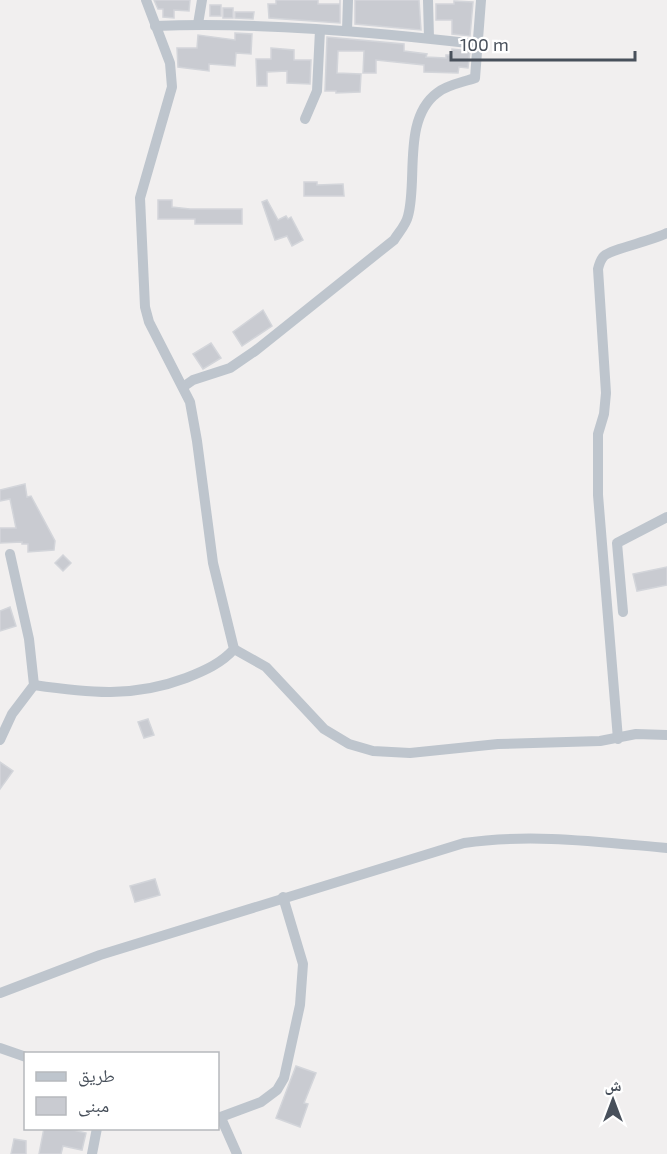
<svg xmlns="http://www.w3.org/2000/svg" width="667" height="1154" font-family="'Exo 2','Noto Naskh Arabic',sans-serif">
	<rect width="100%" height="100%" fill="#f1efef"/>
	<!-- building -->
	<g fill="#c9cbd1" stroke="#d3d5da" stroke-width="1.5">
		<path d="M154 0H190L189 11 174 10V18L163 17V9H158Z"/>
		<path d="M276 0H318V4H340V0V23L269 18 268 4H276Z"/>
		<path d="M355 0H419L421 30 355 24Z"/>
		<path d="M454 1 473 2 470 36 452 34V20H436V4H454Z"/>
		<rect x="210" y="5" width="11" height="11"/>
		<rect x="223" y="8" width="10" height="10"/>
		<path d="M235 12H254L253 19 235 18Z"/>
		<path d="M235 33 252 34 251 54 236 53 235 66 209 64V71L178 67 177 48H197L198 35 235 40Z"/>
		<path d="M327 37 404 44V51L427 54 426 57 446 58V55H452V49L470 51 468 68 459 67 458 73 424 72V65L376 60V73H363L364 51H338L337 73 361 74 360 92 336 93V91H325Z"/>
		<path d="M271 48 294 50V60H311L310 84 287 83V71L267 72V86H257L256 59H271Z"/>
		<path d="M304 182H317V185L343 184 344 196H304Z"/>
		<path d="M158 200H172V207L190 209H242V224H195V219H158Z"/>
		<path d="M267 200 278 220 286 216 288 219 291 217 303 240 292 246 287 236 275 240 262 202Z"/>
		<path d="M263 310 272 326 242 346 233 332Z"/>
		<path d="M211 343 221 358 203 369 193 354Z"/>
		<path d="M25 484 27 497 31 496 55 541 54 550 28 552V544H22V542L0 543V528H16L10 499 0 501V490Z"/>
		<path d="M63 555 71 563 63 571 55 563Z"/>
		<path d="M667 567V585L637 591 633 574Z"/>
		<path d="M10 607 16 626 0 631V611Z"/>
		<path d="M148 719 154 735 144 738 138 722Z"/>
		<path d="M0 762 13 771 0 789Z"/>
		<path d="M155 879 160 895 135 902 130 886Z"/>
		<path d="M296 1066 316 1073 304 1103 308 1104 300 1127 276 1118Z"/>
		<path d="M44 1128H65L86 1133 82 1150 63 1146 61 1154H39Z"/>
		<path d="M14 1139 26 1141V1154H11Z"/>
	</g>
	<g fill="none" stroke-linecap="round" stroke-linejoin="round">
		<!-- street -->
		<g stroke="#bec5cd" stroke-width="10">
			<path d="M428 0 429 38"/>
			<path d="M198 24 202 0"/>
			<path d="M155 26C262 22 370 32 477 44"/>
			<path d="M347 31 348 0"/>
			<path d="M305 119 317 91 320 30"/>
			<path d="M183 387 193 380 230 368 255 351 394 240C399 232 406 225 408 216 418 181 402 119 437 93 446 85 464 82 475 78L481 0"/>
			<path d="M623 612 617 543 667 517"/>
			<path d="M234 649 266 667 324 729 349 744 373 751 410 753 498 744 600 741 636 734 667 735"/>
			<path d="M34 685C89 693 133 698 186 678 204 671 222 663 234 649L213 563 197 441 190 402 149 322 145 307 140 198 172 87 170 63 146 0"/>
			<path d="M618 739 598 495V434L604 414 606 393 598 269C599 265 601 259 604 256 611 249 652 241 667 233"/>
			<path d="M0 740 12 714 34 685 29 639 10 554"/>
			<path d="M0 993 100 955 464 843C532 833 599 842 667 848"/>
			<path d="M0 1048 26 1057"/>
			<path d="M218 1118 261 1102 277 1090 284 1078 300 1005 303 964 283 897"/>
			<path d="M221 1118 237 1154"/>
			<path d="M92 1154 97 1128"/>
		</g>
	</g>
	<!-- legend -->
	<rect x="24" y="1052" width="195" height="78" fill="#ffffff" stroke="#b6b9bd" stroke-width="1.5"/>
	<rect x="36" y="1072" width="30" height="9" fill="#bec5cd" stroke="#b6b9bd" stroke-width="1.5"/>
	<text x="78" y="1082" font-size="18" fill="#48505b">طريق</text>
	<rect x="36" y="1097" width="30" height="18" fill="#c9cbd1" stroke="#b6b9bd" stroke-width="1.5"/>
	<text x="78" y="1112" font-size="18" fill="#48505b">مبنى</text>
	<!-- north arrow -->
	<g transform="translate(613 1100)" stroke="#ffffff" stroke-width="4.5" paint-order="stroke">
	<path d="M0-4.5L10 22L0 15L-10 22Z" fill="#48505b"/>
	<text y="-9" font-size="16" font-weight="bold" text-anchor="middle" fill="#48505b">ش</text>
	</g>
	<!-- scale -->
	<path d="M451 51v9h184v-9" fill="none" stroke="#48505b" stroke-width="3"/>
	<text x="460" y="51" font-size="18" fill="#48505b" stroke="#ffffff" stroke-width="4.5" paint-order="stroke">100 m</text>
</svg>
